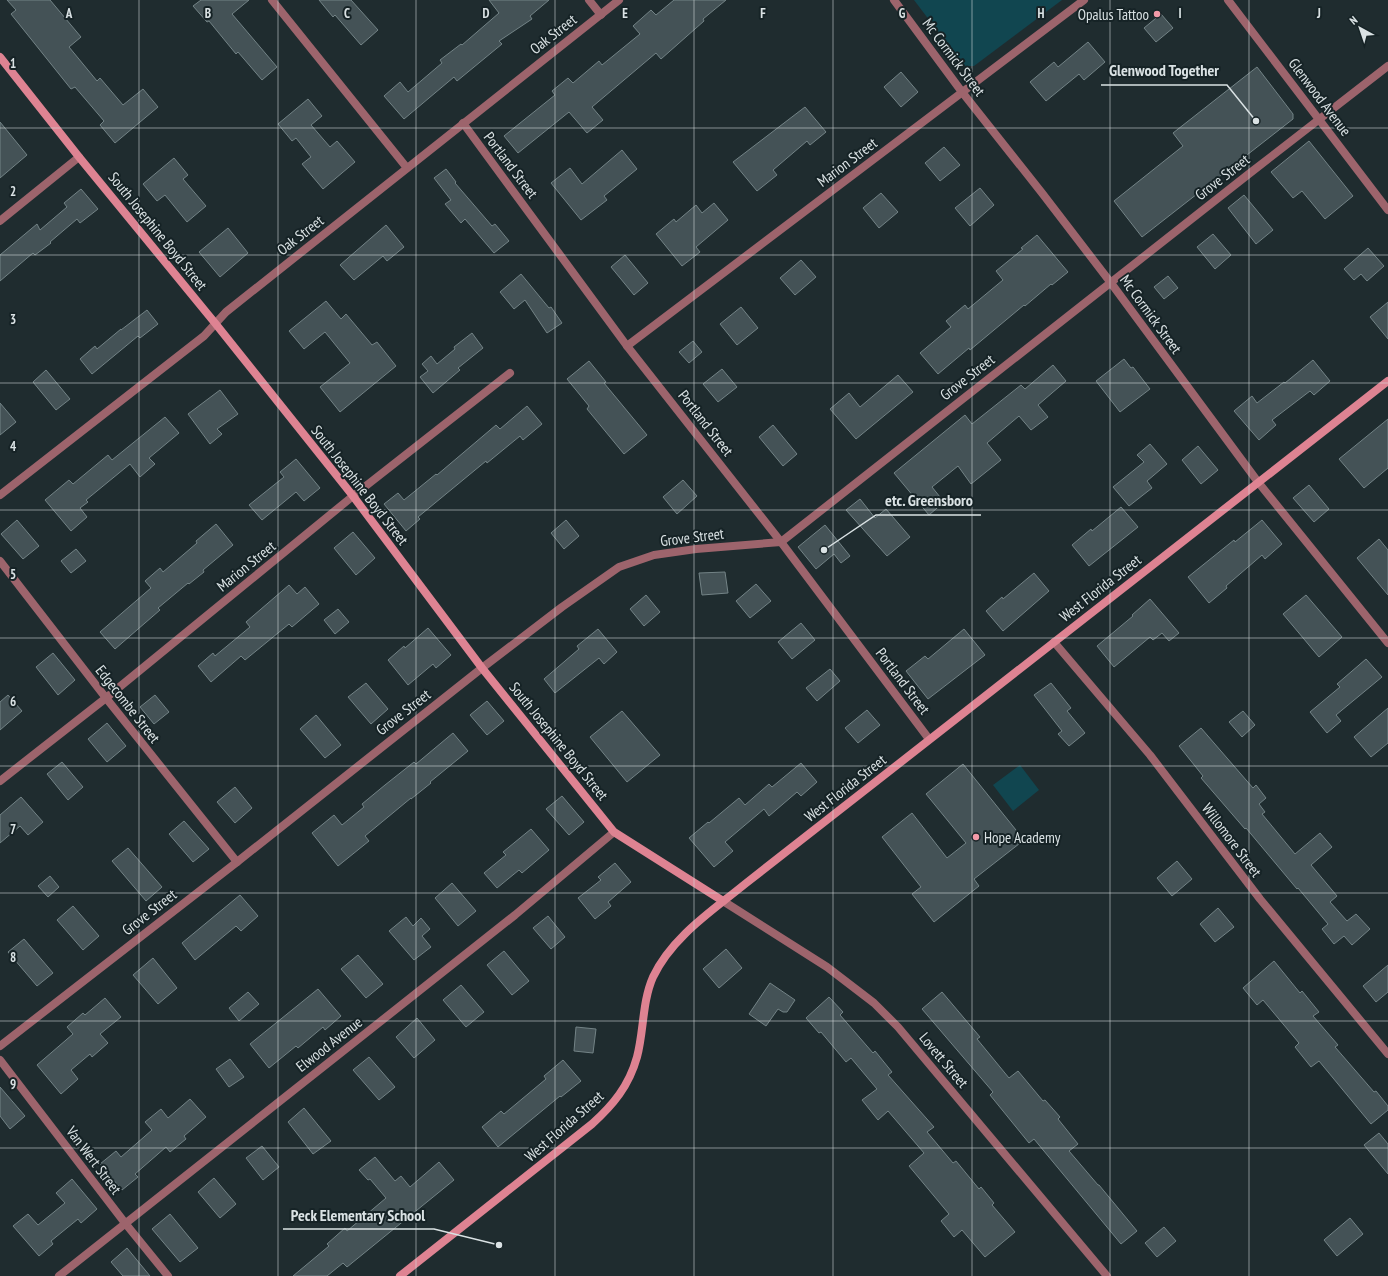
<svg xmlns="http://www.w3.org/2000/svg" width="1388" height="1276" font-family="'PT Sans Narrow',sans-serif">
	<rect width="100%" height="100%" fill="#1f2c2f"/>
	<!-- green -->
	<g fill="#114650">
		<path d="M914 0H1062L974 66H964Z"/>
		<path d="M1020 765 1039 790 1013 811 993 785Z"/>
	</g>
	<!-- building -->
	<g fill="#445256" stroke="#738386">
		<path d="M7 0H50L81 37 69 47 97 81 100 78 123 105 143 89 158 107 115 143 100 125 104 121 75 87 71 89 11 14 16 10Z"/>
		<path d="M201 0H249L232 14 277 67 262 80 238 52 236 54 209 21 207 22 193 6Z"/>
		<path d="M319 0H351L378 30 361 45 335 15 333 17Z"/>
		<path d="M489 0H549L530 16 532 19 499 41 502 44 457 81 454 77 404 119 384 96 400 82 408 92 442 63 440 60 461 44 462 45 499 13Z"/>
		<path d="M674 0H726L703 19 704 21 661 59 656 53 592 107 603 120 587 133 569 112 518 153 504 136 555 95 552 91 568 78 573 83 599 61 602 65 640 34 633 26 651 10 656 15Z"/>
		<path d="M1161 14 1173 28 1156 42 1144 28Z"/>
		<path d="M1088 42 1105 62 1084 80 1079 74 1046 101 1030 82 1054 62 1058 67Z"/>
		<path d="M1257 67 1293 114V119L1142 237 1114 201 1183 146 1173 133Z"/>
		<path d="M901 72 918 92 901 107 884 87Z"/>
		<path d="M308 99 322 116 311 125 330 147 337 141 355 162 323 189 302 164 311 157 296 138 292 141 278 124Z"/>
		<path d="M805 107 826 132 810 145 807 141 773 170 777 175 757 191 733 162Z"/>
		<path d="M0 122 27 155 0 178Z"/>
		<path d="M1309 141 1353 196 1325 219 1302 191 1293 198 1271 172Z"/>
		<path d="M944 147 960 165 940 181 925 163Z"/>
		<path d="M622 150 637 169 604 196 607 200 581 220 551 183 570 168 582 184Z"/>
		<path d="M174 158 188 175 183 179 206 206 187 222 165 195 157 201 143 184Z"/>
		<path d="M446 169 456 182 455 183 492 226 495 224 509 241 494 253 465 219 461 223 445 204 451 200 434 178Z"/>
		<path d="M980 188 994 205 970 226 955 208Z"/>
		<path d="M81 189 98 209 80 223 77 219 50 242 51 243 35 255 33 253 0 281V255L37 224 40 230 67 207 64 203Z"/>
		<path d="M881 193 898 212 879 228 863 208Z"/>
		<path d="M1244 195 1273 230 1256 244 1228 208Z"/>
		<path d="M714 203 728 220 696 247 700 252 682 266 656 234 674 219 676 222 696 205 702 213Z"/>
		<path d="M386 225 404 247 387 261 383 256 354 280 340 265Z"/>
		<path d="M228 228 248 253 220 277 199 252Z"/>
		<path d="M1213 234 1231 255 1215 269 1197 247Z"/>
		<path d="M1037 235 1068 272 1052 285 1051 284 1025 306 1024 305 970 350 969 348 938 374 920 353 951 327 946 321 965 305 968 309 1003 280 996 271 1023 249 1021 248Z"/>
		<path d="M1368 248 1384 266 1367 281 1361 274 1354 280 1344 269Z"/>
		<path d="M625 255 648 283 634 295 611 267Z"/>
		<path d="M801 260 816 277 795 295 780 278Z"/>
		<path d="M521 274 549 308 551 307 562 323 547 333 525 300 514 309 500 292Z"/>
		<path d="M1168 276 1178 288 1164 299 1154 287Z"/>
		<path d="M326 301 341 319 346 314 372 345 377 342 396 366 340 412 320 387 350 363 325 332 304 349 289 331Z"/>
		<path d="M1388 302V339L1370 317Z"/>
		<path d="M741 307 758 328 737 345 720 324Z"/>
		<path d="M147 310 158 324 140 338 138 336 92 374 80 359 95 346 97 349 121 329V330Z"/>
		<path d="M472 333 483 348 458 368 460 370 433 393 420 377 428 371 422 364 431 356 437 364 455 349 454 347Z"/>
		<path d="M693 341 702 352 689 363 679 352Z"/>
		<path d="M1124 359 1131 368 1133 367 1150 389 1120 412 1096 381Z"/>
		<path d="M1313 360 1330 381 1314 395 1310 391 1272 420 1276 425 1259 440 1234 411 1252 396 1257 403 1284 382 1285 383Z"/>
		<path d="M589 361 606 382 604 383 647 435 624 454 587 409 589 406 567 379Z"/>
		<path d="M1053 365 1066 381 1038 405 1048 417 1031 430 1019 416 987 443 1001 460 971 484 958 466 932 487 944 502 929 515 894 473 965 415 972 424 1021 385 1025 389Z"/>
		<path d="M722 369 737 387 718 402 703 384Z"/>
		<path d="M46 370 70 399 56 410 33 382Z"/>
		<path d="M898 375 913 392 856 439 830 409 849 393 860 407Z"/>
		<path d="M220 390 238 414 217 429 222 434 210 444 188 414Z"/>
		<path d="M0 403 16 422 0 435Z"/>
		<path d="M527 406 542 424 523 440 520 436 487 463 486 461 418 517 420 519 406 531 384 504 398 493 404 500 436 474 437 475 496 425 500 429Z"/>
		<path d="M165 417 179 433 149 458 155 464 140 477 130 464 86 500 88 502 80 508 87 517 71 531 45 500 69 480 73 484 108 455 112 460Z"/>
		<path d="M1388 419V468L1364 488 1339 459Z"/>
		<path d="M773 425 797 454 783 466 759 437Z"/>
		<path d="M1150 444 1167 464 1147 481 1152 488 1129 506 1113 487 1144 462 1137 455Z"/>
		<path d="M1198 446 1218 470 1201 484 1182 460Z"/>
		<path d="M296 459 320 488 304 501 296 492 262 520 249 505 284 477 280 472Z"/>
		<path d="M683 480 697 496 677 514 663 497Z"/>
		<path d="M1309 485 1329 509 1314 522 1293 498Z"/>
		<path d="M860 499 875 518 886 509 910 537 887 556 846 510Z"/>
		<path d="M1121 507 1138 527 1089 566 1072 545 1091 529 1092 531Z"/>
		<path d="M17 520 39 546 23 559 1 534Z"/>
		<path d="M566 520 579 536 564 549 551 533Z"/>
		<path d="M1262 520 1282 544 1265 559 1262 555 1226 586 1227 588 1209 603 1188 577 1234 540 1235 542Z"/>
		<path d="M216 524 233 545 203 570 204 572 189 584 188 583 158 608 160 610 115 649 100 632 151 588 145 581 160 568 163 572 197 543 196 541Z"/>
		<path d="M825 525 850 556 841 563 834 554 816 569 798 547Z"/>
		<path d="M353 532 375 558 356 575 334 548Z"/>
		<path d="M1379 539 1388 550V595L1357 558Z"/>
		<path d="M76 549 86 561 71 573 61 561Z"/>
		<path d="M725 572 728 593 702 595 699 573Z"/>
		<path d="M1034 573 1049 591 1003 631 986 611 1002 597 1003 599Z"/>
		<path d="M756 584 771 601 750 618 736 601Z"/>
		<path d="M289 585 297 594 305 587 319 604 292 627 289 624 245 660 241 656 211 682 198 666 213 653 215 656 250 627 246 622Z"/>
		<path d="M646 595 660 612 644 626 630 609Z"/>
		<path d="M1306 595 1342 637 1319 657 1283 614Z"/>
		<path d="M1150 599 1179 633 1169 641 1162 633 1153 640 1150 637 1114 667 1097 646 1133 616 1132 615Z"/>
		<path d="M338 609 349 622 335 634 324 620Z"/>
		<path d="M801 623 815 640 792 659 778 642Z"/>
		<path d="M428 628 451 655 436 668 433 664 408 685 388 660 404 646 405 648Z"/>
		<path d="M598 629 617 652 604 664 599 658 555 693 544 679 579 649 577 646Z"/>
		<path d="M964 629 985 655 928 699 906 671 925 656 928 659Z"/>
		<path d="M53 653 75 680 58 695 36 667Z"/>
		<path d="M1366 659 1382 677 1336 715 1341 721 1327 733 1310 712 1340 687 1337 684Z"/>
		<path d="M830 669 840 681 817 701 806 688Z"/>
		<path d="M366 683 388 709 371 724 348 697Z"/>
		<path d="M1051 683 1071 708 1067 711 1085 733 1069 746 1058 734 1062 731 1034 695Z"/>
		<path d="M8 695 22 711 0 730V702Z"/>
		<path d="M155 695 169 712 154 724 140 707Z"/>
		<path d="M487 701 504 721 487 735 470 715Z"/>
		<path d="M1388 708V743L1371 757 1354 737Z"/>
		<path d="M867 710 880 725 858 743 845 728Z"/>
		<path d="M622 711 660 755 627 782 590 737Z"/>
		<path d="M1243 711 1255 725 1242 737 1229 722Z"/>
		<path d="M316 715 341 745 325 758 300 729Z"/>
		<path d="M107 723 126 746 107 762 88 739Z"/>
		<path d="M1201 728 1253 788 1256 785 1266 798 1259 804 1265 812 1262 814 1295 854 1320 833 1332 847 1311 865 1337 896 1330 902 1347 921 1356 914 1370 929 1352 945 1344 936 1334 944 1322 929 1328 924 1298 888 1297 889 1246 828 1245 829 1201 778 1203 776 1179 746Z"/>
		<path d="M453 733 468 751 430 782 431 783 411 799V798L365 836 369 841 338 866 312 833 334 815 342 825 364 807 362 804 385 785 414 762 416 764Z"/>
		<path d="M62 762 83 787 68 800 47 774Z"/>
		<path d="M801 763 817 782 801 796 797 792 769 816 764 809 725 842 733 851 714 867 689 838 708 822 709 823 739 798 745 805 769 784 772 787Z"/>
		<path d="M963 764 1024 840 974 879 979 886 934 922 912 894 921 887 882 837 912 813 947 858 966 843 926 794Z"/>
		<path d="M235 787 252 808 235 823 217 802Z"/>
		<path d="M562 796 584 822 569 835 546 809Z"/>
		<path d="M21 797 43 822 28 835 20 826 0 843V815Z"/>
		<path d="M184 821 209 849 193 862 169 834Z"/>
		<path d="M531 829 549 850 522 873 519 870 497 888 484 873 506 855 503 852Z"/>
		<path d="M128 848 162 887 146 901 112 861Z"/>
		<path d="M1177 861 1192 879 1172 896 1157 878Z"/>
		<path d="M615 863 631 882 608 902 611 906 595 919 578 898 601 880 598 877Z"/>
		<path d="M50 876 59 887 48 897 38 886Z"/>
		<path d="M452 883 476 911 458 926 435 898Z"/>
		<path d="M240 895 258 916 241 931 236 926 195 960 182 943Z"/>
		<path d="M73 906 99 936 83 950 57 920Z"/>
		<path d="M1218 908 1234 927 1215 942 1200 924Z"/>
		<path d="M548 916 565 937 551 949 533 928Z"/>
		<path d="M406 917 413 926 421 918 430 929 422 936 431 947 414 960 389 931Z"/>
		<path d="M24 939 53 973 37 986 8 952Z"/>
		<path d="M726 949 742 968 719 988 703 969Z"/>
		<path d="M504 951 529 981 512 995 487 965Z"/>
		<path d="M358 955 383 984 366 998 341 969Z"/>
		<path d="M153 958 177 988 158 1004 133 975Z"/>
		<path d="M1274 961 1300 993 1302 991 1319 1012 1313 1016 1338 1045 1335 1047 1374 1092 1376 1091 1388 1106V1110L1371 1124 1319 1061 1311 1067 1295 1047 1299 1043 1263 1000 1257 1005 1243 988Z"/>
		<path d="M1388 965V992L1376 1002 1363 986Z"/>
		<path d="M770 983 795 1000 787 1012H783L778 1009 766 1026 749 1014Z"/>
		<path d="M461 985 484 1012 466 1027 443 1000Z"/>
		<path d="M318 989 341 1016 325 1030 323 1027 298 1048 296 1046 269 1068 250 1044Z"/>
		<path d="M248 992 259 1004 239 1021 229 1008Z"/>
		<path d="M942 992 980 1037 977 1039 1009 1078 1018 1071 1043 1101 1045 1100 1060 1117 1058 1119 1078 1144 1069 1151 1098 1185H1099L1137 1231 1121 1244 1034 1139 1029 1143 990 1095 993 1092 922 1009Z"/>
		<path d="M829 997 843 1012 840 1015 873 1053 875 1051 892 1072 888 1075 934 1127 927 1132 953 1163 956 1161 979 1189 981 1187 994 1203 992 1205 1015 1232 985 1257 962 1230 954 1237 941 1221 949 1214 909 1166 924 1153 888 1111 878 1120 862 1100 877 1089 851 1058 846 1062 821 1032 819 1033 806 1018Z"/>
		<path d="M105 998 121 1017 100 1034 108 1043 92 1057 90 1054 71 1070 78 1079 61 1094 37 1065 73 1034 67 1027 83 1013 85 1015Z"/>
		<path d="M417 1018 435 1040 414 1058 396 1037Z"/>
		<path d="M576 1027 596 1029 593 1053 574 1051Z"/>
		<path d="M369 1057 395 1087 379 1100 353 1070Z"/>
		<path d="M230 1059 244 1077 229 1087 216 1069Z"/>
		<path d="M563 1060 581 1081 561 1097 560 1096 498 1147 482 1127 501 1111 504 1114 546 1079 544 1076Z"/>
		<path d="M0 1087 25 1116 10 1129 0 1116Z"/>
		<path d="M190 1099 206 1117 184 1136 186 1139 170 1152 166 1147 135 1174 138 1177 122 1190 100 1164 116 1151 121 1157 152 1130 145 1122 161 1109 168 1118Z"/>
		<path d="M304 1108 331 1141 313 1154 288 1122Z"/>
		<path d="M1379 1133 1388 1144V1174L1364 1145Z"/>
		<path d="M262 1146 279 1167 263 1180 246 1158Z"/>
		<path d="M375 1157 395 1181 401 1176 410 1187 439 1162 454 1180 347 1267 343 1263 327 1276H293L329 1246 327 1244 345 1228 347 1231 386 1198 370 1179 368 1180 359 1170Z"/>
		<path d="M214 1178 236 1204 220 1218 198 1192Z"/>
		<path d="M72 1179 97 1209 81 1223 78 1219 51 1241 53 1244 39 1256 13 1226 28 1214 38 1225 65 1203 56 1193Z"/>
		<path d="M170 1214 198 1248 180 1262 152 1229Z"/>
		<path d="M1350 1218 1363 1234 1337 1256 1324 1240Z"/>
		<path d="M1164 1227 1176 1241 1157 1257 1145 1243Z"/>
		<path d="M127 1248 150 1276H123L111 1262Z"/>
	</g>
	<g fill="none" stroke-linecap="round" stroke-linejoin="round">
		<!-- minor -->
		<g stroke="#9d646c" stroke-width="8">
			<path d="M272 0 407 168"/>
			<path d="M589 0 601 15"/>
			<path d="M894 0 962 92 1042 193 1111 283 1258 482 1388 643"/>
			<path d="M1228 0 1388 210"/>
			<path d="M463 123 627 346 781 542 929 739"/>
			<path d="M0 221 79 157"/>
			<path d="M627 346 1084 0"/>
			<path d="M0 495 204 336 226 312 619 0"/>
			<path d="M0 561 106 698 237 862"/>
			<path d="M1054 642 1150 755 1260 899 1388 1054"/>
			<path d="M0 781 106 698 353 496 510 373"/>
			<path d="M0 1046 237 862 482 668 562 607 619 567 654 555 696 549 781 542 1250 173 1388 66"/>
			<path d="M0 1060 125 1223 168 1276"/>
			<path d="M59 1276 515 915 614 832"/>
		</g>
		<!-- tertiary -->
		<path stroke="#9d646c" stroke-width="8" d="M723 901 827 967 874 1003 898 1027 1107 1276"/>
		<!-- secondary -->
		<g stroke="#de8392" stroke-width="8">
			<path d="M0 57 79 157 215 323 353 496 482 668 614 832 723 901"/>
			<path d="M400 1276 592 1124C613 1105 629 1086 637 1057 644 1031 642 1002 653 977 672 937 712 911 745 884L1388 381"/>
		</g>
	</g>
	<!-- grid -->
	<path fill="none" stroke="#dae2e4" stroke-width="1" stroke-opacity="0.55" d="M139 0V1276M278 0V1276M416 0V1276M555 0V1276M694 0V1276M833 0V1276M972 0V1276M1110 0V1276M1249 0V1276M0 128H1388M0 255H1388M0 383H1388M0 510H1388M0 638H1388M0 766H1388M0 893H1388M0 1021H1388M0 1148H1388"/>
	<!-- markers -->
	<g fill="#f39aa8" stroke="#162326" stroke-width="1.5">
		<circle cx="1157" cy="14" r="4"/>
		<circle cx="976" cy="837" r="4"/>
	</g>
	<g text-anchor="middle" dominant-baseline="central" stroke-width="4" stroke-linejoin="round" paint-order="stroke">
		<!-- poi labels -->
		<g font-size="15" fill="#dae2e4" stroke="#162326" text-anchor="end">
			<text x="1149" y="14">Opalus Tattoo</text>
			<text x="984" y="837" text-anchor="start">Hope Academy</text>
		</g>
		<!-- street labels -->
		<g font-size="15" fill="#dae2e4" stroke="#162326">
			<text transform="translate(553 34) rotate(-38)">Oak Street</text>
			<text transform="translate(954 57) rotate(53)">Mc Cormick Street</text>
			<text transform="translate(1320 97) rotate(53)">Glenwood Avenue</text>
			<text transform="translate(847 162) rotate(-37)">Marion Street</text>
			<text transform="translate(511 165) rotate(53)">Portland Street</text>
			<text transform="translate(1222 177) rotate(-38)">Grove Street</text>
			<text transform="translate(158 231) rotate(51)">South Josephine Boyd Street</text>
			<text transform="translate(300 235) rotate(-38)">Oak Street</text>
			<text transform="translate(1151 314) rotate(54)">Mc Cormick Street</text>
			<text transform="translate(967 377) rotate(-38)">Grove Street</text>
			<text transform="translate(706 423) rotate(52)">Portland Street</text>
			<text transform="translate(360 485) rotate(52)">South Josephine Boyd Street</text>
			<text transform="translate(692 537) rotate(-7)">Grove Street</text>
			<text transform="translate(246 566) rotate(-39)">Marion Street</text>
			<text transform="translate(1100 588) rotate(-38)">West Florida Street</text>
			<text transform="translate(903 681) rotate(53)">Portland Street</text>
			<text transform="translate(128 704) rotate(52)">Edgecombe Street</text>
			<text transform="translate(403 712) rotate(-38)">Grove Street</text>
			<text transform="translate(559 741) rotate(51)">South Josephine Boyd Street</text>
			<text transform="translate(845 788) rotate(-38)">West Florida Street</text>
			<text transform="translate(1232 840) rotate(53)">Willomore Street</text>
			<text transform="translate(149 912) rotate(-38)">Grove Street</text>
			<text transform="translate(329 1044) rotate(-38)">Elwood Avenue</text>
			<text transform="translate(944 1060) rotate(50)">Lovett Street</text>
			<text transform="translate(564 1126) rotate(-41)">West Florida Street</text>
			<text transform="translate(94 1160) rotate(53)">Van Wert Street</text>
		</g>
	</g>
	<g font-size="13" text-anchor="middle" font-weight="bold" fill="#dae2e4" stroke="#162326" stroke-width="4" stroke-linejoin="round" paint-order="stroke">
		<text x="69" y="18">A</text>
		<text x="208" y="18">B</text>
		<text x="347" y="18">C</text>
		<text x="486" y="18">D</text>
		<text x="625" y="18">E</text>
		<text x="763" y="18">F</text>
		<text x="902" y="18">G</text>
		<text x="1041" y="18">H</text>
		<text x="1180" y="18">I</text>
		<text x="1319" y="18">J</text>
		<text x="13" y="68">1</text>
		<text x="13" y="196">2</text>
		<text x="13" y="324">3</text>
		<text x="13" y="451">4</text>
		<text x="13" y="579">5</text>
		<text x="13" y="706">6</text>
		<text x="13" y="834">7</text>
		<text x="13" y="962">8</text>
		<text x="13" y="1089">9</text>
	</g>
	<!-- callouts -->
	<path fill="none" stroke="#dae2e4" stroke-width="1.5" d="M1256 121L1227 85H1101M824 550L876 515H981M499 1245L434 1229H283"/>
	<g fill="#dae2e4" stroke="#162326" stroke-width="1.5">
		<circle cx="1256" cy="121" r="4"/>
		<circle cx="824" cy="550" r="4"/>
		<circle cx="499" cy="1245" r="4"/>
	</g>
	<g font-size="16" text-anchor="middle" font-weight="bold" fill="#dae2e4" stroke="#162326" stroke-width="4" stroke-linejoin="round" paint-order="stroke">
		<text x="1164" y="76">Glenwood Together</text>
		<text x="929" y="506">etc. Greensboro</text>
		<text x="358" y="1221">Peck Elementary School</text>
	</g>
	<!-- north arrow -->
	<g transform="translate(1360 28) rotate(320)" stroke="#162326" stroke-width="3" paint-order="stroke">
	<path d="M0-3L7 15L0 10L-7 15Z" fill="#dae2e4"/>
	<text y="-6" font-size="11" font-weight="bold" text-anchor="middle" fill="#dae2e4">N</text>
	</g>
</svg>
